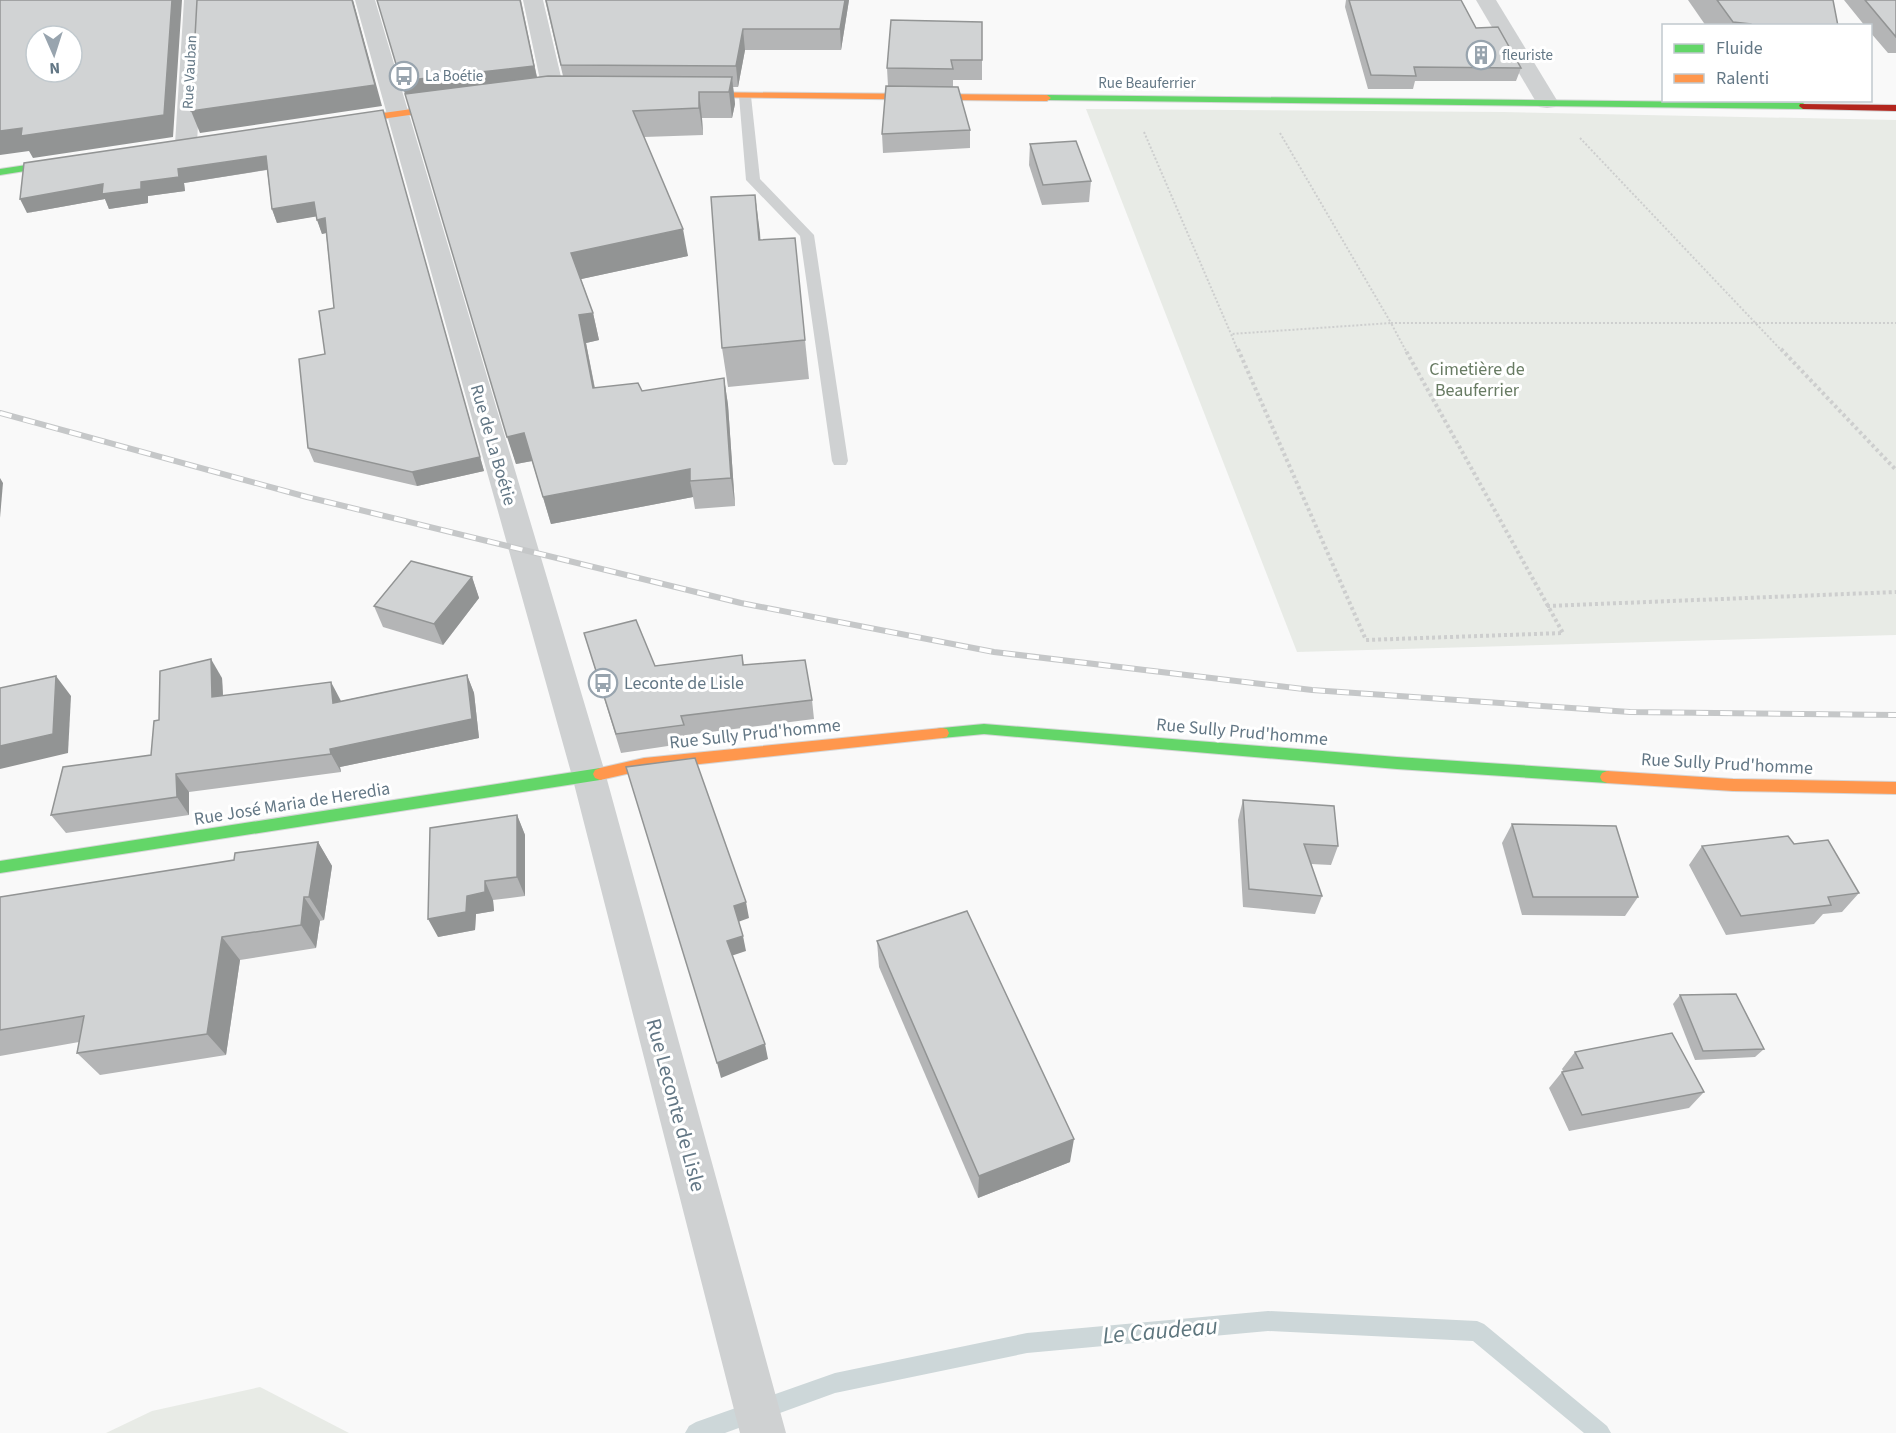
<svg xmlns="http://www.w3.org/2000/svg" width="1896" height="1433" font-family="'Source Sans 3',sans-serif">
	<rect width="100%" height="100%" fill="#f9f9f9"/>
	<!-- green -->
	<g fill="#e8ebe6">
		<path d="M1086 109 1503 112 1896 120V635L1297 652Z"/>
		<path d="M260 1387 349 1433H106L152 1411Z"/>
	</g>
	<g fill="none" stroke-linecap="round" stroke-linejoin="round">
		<!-- stream -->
		<path fill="#cdd7d9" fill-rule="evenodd" d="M1268 1311 1477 1321 1484 1324 1607 1426 1611 1433H1584L1473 1341 1268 1331 1027 1353 835 1393 725 1433H685L689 1426 696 1422 835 1373 1027 1333Z"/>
		<!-- fast casing -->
		<g stroke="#d5d6d7" stroke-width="2">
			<g id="fast">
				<path d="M1047 95 1803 103 1807 106 1803 109 1044 100V96Z"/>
				<path d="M66 159 69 160V164L0 175V169Z"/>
				<path d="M984 724 1397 757 1607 771 1612 773 1614 777 1612 781 1607 783 1397 769 984 734 942 738 937 737 935 733 937 729 942 728Z"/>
				<path d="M600 768 605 770 607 774 605 778 600 780 0 873V861Z"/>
			</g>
		</g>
		<!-- slow casing -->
		<g stroke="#d5d6d7" stroke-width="2">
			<g id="slow">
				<path d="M689 92 1047 95 1051 98 1047 101 686 97V93Z"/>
				<path d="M455 103 459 106 458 108 340 125 336 122 340 119Z"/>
				<path d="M942 728 947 729 949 733 947 737 942 738 644 770 600 780 595 778 593 774 595 770 600 768 644 758Z"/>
				<path d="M1607 771 1733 779 1896 782V794L1733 791 1607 783 1602 781 1600 777 1602 773Z"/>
			</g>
		</g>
		<!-- jam casing -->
		<g stroke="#d5d6d7" stroke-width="2">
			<path id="jam" d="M1800 104 1896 105V111L1803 109 1799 106Z"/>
		</g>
		<!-- path-far1 -->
		<g stroke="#cdcece" stroke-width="2" stroke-dasharray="2 2" stroke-linecap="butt">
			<path d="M1144 132 1231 334"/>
			<path d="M1280 133 1391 323H1896"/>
			<path d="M1580 138 1782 351"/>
			<path d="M1238 351 1231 334 1391 323 1406 351"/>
		</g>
		<!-- path -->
		<g stroke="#cdcece" stroke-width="4" stroke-dasharray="3 3" stroke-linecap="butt">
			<path d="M1238 349 1366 640 1563 633 1405 349"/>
			<path d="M1781 349 1896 470"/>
			<path d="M1547 606 1896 592"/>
		</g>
		<!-- lane -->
		<path fill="#cfd1d2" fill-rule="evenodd" d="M745 92 751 96 760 179 814 235 848 461 846 465H834L832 461 800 236 746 180 739 96Z"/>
		<!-- street -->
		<g fill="#cfd1d2" fill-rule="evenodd">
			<path d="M184 0H204L197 144 194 149 186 151 178 149 175 144Z"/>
			<path d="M355 0H375L606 776 786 1433H740L572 776Z"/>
			<path d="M523 0H543L565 94 562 99 554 100 546 99 543 94Z"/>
			<path d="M1476 0H1496L1558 102 1555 107 1547 108 1539 107Z"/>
		</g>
		<!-- fast -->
		<use href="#fast" fill="#63d668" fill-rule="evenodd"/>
		<!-- slow -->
		<use href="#slow" fill="#ff974d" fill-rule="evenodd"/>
		<!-- jam -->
		<use href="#jam" fill="#b3261e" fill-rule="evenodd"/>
		<!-- rail casing -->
		<g stroke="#c5c7c8" stroke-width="6">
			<path id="rail" d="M0 413 307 497 741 603 994 652 1312 690 1630 712 1896 715"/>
		</g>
		<!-- rail -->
		<use href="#rail" stroke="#fff" stroke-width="4" stroke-dasharray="12" stroke-linecap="butt"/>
	</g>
	<!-- wall -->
	<g fill="#b4b5b6">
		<path d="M377 0H521L537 77 563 76 545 0H849L841 50H745L738 87H733L735 104 732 118H702L703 135 644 137 688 256 581 279 593 313 599 340 586 343 595 388 642 391 724 378 728 405 735 506 695 509 693 497 551 524 532 461 516 464Z"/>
		<path d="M1346 0H1461L1476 28 1521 68 1516 81H1415L1413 89H1368L1345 7Z"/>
		<path d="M1688 0H1833L1838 26H1706Z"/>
		<path d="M1844 0H1896V53H1888L1870 32V26H1865Z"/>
		<path d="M982 22V80H953V87L970 130V148L883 153 882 134 888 86 887 68Z"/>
		<path d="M387 124 484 471 417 486 314 462 308 448 334 308 326 233 322 234 316 216 277 223 272 209 267 170 184 183 185 191 148 196V203L109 209 105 199 27 213Z"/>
		<path d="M1030 144 1091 181 1089 202 1042 205 1029 165Z"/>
		<path d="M760 240 805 340 809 379 728 387 722 348Z"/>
		<path d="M472 577 479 598 443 645 383 627 374 606Z"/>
		<path d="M584 633 655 666 742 655 744 665 812 700 814 719 686 735 688 743 621 753Z"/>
		<path d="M467 675 474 693 479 738 340 767 341 772 189 792V815L66 833 51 815 151 755 159 720 222 678 223 696 341 701Z"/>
		<path d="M1243 800 1338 846 1331 865 1311 864 1322 896 1315 914 1243 907 1238 820Z"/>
		<path d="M517 815 525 835V896L493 900 494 911 476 914 475 930 438 937Z"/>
		<path d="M1512 824 1638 897 1625 916 1522 915 1502 843Z"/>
		<path d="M318 842 332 866 324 920 320 921 316 948 240 960 226 1055 100 1075 77 1053 79 1042 0 1056V897L234 860Z"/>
		<path d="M1794 844 1859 893 1842 912 1823 914 1814 924 1726 935 1689 865 1702 846Z"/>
		<path d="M877 941 1070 1162 978 1198 879 967Z"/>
		<path d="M1680 995 1764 1049 1755 1057 1695 1060 1673 1004Z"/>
		<path d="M1575 1052 1704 1092 1689 1108 1569 1131 1549 1088 1562 1072 1563 1071 1562 1069Z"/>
	</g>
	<!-- shaded-wall -->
	<g fill="#929494">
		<path d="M172 0H182L173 137 33 158 29 151 0 155V131L22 128Z"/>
		<path d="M352 0H353L382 106 200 133 191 111Z"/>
		<path d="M520 0 539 87 408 103 401 81Z"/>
		<path d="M845 0H849L841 50 840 29Z"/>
		<path d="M743 29 745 50 738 87 736 66Z"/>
		<path d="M732 77 735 104 732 118 729 92Z"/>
		<path d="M699 92 702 118 703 135 699 108Z"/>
		<path d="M383 110 484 471 417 486 412 472Z"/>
		<path d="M266 156 271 169 184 183 185 191 148 196V203L109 209 105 199 27 213 20 199 103 184 141 182 178 169Z"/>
		<path d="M755 195 760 233 763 279 759 240Z"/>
		<path d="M314 202 319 216 277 223 272 209Z"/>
		<path d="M325 218 330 232 322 234 317 220Z"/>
		<path d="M683 229 688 256 577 280 571 253Z"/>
		<path d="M593 313 599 340 586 343 600 416 593 388 579 315Z"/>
		<path d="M724 378 728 405 735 506 731 478Z"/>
		<path d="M524 433 532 461 516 464 507 437Z"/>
		<path d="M690 469V481L693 497 551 524 543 497Z"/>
		<path d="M0 478 3 483 0 518Z"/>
		<path d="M472 577 479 598 443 645 434 624Z"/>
		<path d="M211 659 222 678 224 716 212 697Z"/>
		<path d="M467 675 474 693 479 738 340 767 341 772 331 754 330 749Z"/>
		<path d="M56 676 71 696 68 753 0 769V746Z"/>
		<path d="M331 682 341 701 343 721 333 703Z"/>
		<path d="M176 774 189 792V815L177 797Z"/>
		<path d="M517 815 525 835V896L517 877Z"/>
		<path d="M318 842 332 866 324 920 309 897Z"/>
		<path d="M485 881 493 900 494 911 476 914 475 930 438 937 428 919 467 896Z"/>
		<path d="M304 897 320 921 316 948 301 925Z"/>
		<path d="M746 902 749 918 738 922 734 906Z"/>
		<path d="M743 936 746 951 731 956 727 941Z"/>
		<path d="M222 937 240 960 226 1055 207 1034Z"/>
		<path d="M765 1044 768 1059 721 1078 717 1063Z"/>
		<path d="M1074 1139 1070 1162 978 1198 979 1176Z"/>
	</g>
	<!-- building -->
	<g fill="#d1d3d4" stroke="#929494" stroke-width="1.5" fill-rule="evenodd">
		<path d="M0 0H172L164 115 21 136 22 128 0 131ZM36 36H72V72H36Z"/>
		<path d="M197 0H352L375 85 191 111Z"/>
		<path d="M377 0H520L534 66 401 81Z"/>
		<path d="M546 0H845L840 29H743L736 66 561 65Z"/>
		<path d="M1349 0H1461L1476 28 1498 27 1521 68 1414 67 1416 76 1371 75Z"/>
		<path d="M1717 0H1833L1838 26H1752L1751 24 1733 22Z"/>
		<path d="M1865 0H1896V37Z"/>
		<path d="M891 20 982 22V60H951L953 69 887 68Z"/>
		<path d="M548 76 732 77 729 92H699V108L633 111 683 229 571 253 593 313 579 315 593 388 638 383 642 391 724 378 731 478 690 481V469L543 497 524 433 507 437 405 94Z"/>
		<path d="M886 86 958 87 970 130 882 134Z"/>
		<path d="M383 110 480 457 412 472 308 448 299 359 325 354 319 311 334 308 325 218 317 220 314 202 272 209 266 156 178 169 179 177 141 182V189L102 194 103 184 20 199 24 163Z"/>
		<path d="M1076 141 1091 181 1043 185 1030 144Z"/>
		<path d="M755 195 759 240 795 238 805 340 722 348 711 197Z"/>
		<path d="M411 561 472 577 434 624 374 606Z"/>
		<path d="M636 620 655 666 742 655 743 665 805 660 812 700 681 716 684 725 616 734 584 633Z"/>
		<path d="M211 659 212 697 331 682 333 703 467 675 472 719 330 749 331 754 176 774 177 797 51 815 63 767 151 755 154 721 159 720 160 671Z"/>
		<path d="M56 676 53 734 0 746V688Z"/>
		<path d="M695 758 746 902 734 906 743 936 727 941 765 1044 717 1063 626 767Z"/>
		<path d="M1243 800 1334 806 1338 846 1304 844 1322 896 1249 889Z"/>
		<path d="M517 815V877L485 881V892L467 896 466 912 428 919 430 828Z"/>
		<path d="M1512 824 1616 826 1638 897H1533Z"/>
		<path d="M1788 836 1794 844 1828 840 1859 893 1828 897 1831 905 1741 916 1702 846Z"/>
		<path d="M318 842 309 897H304L301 925 222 937 207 1034 77 1053 84 1016 0 1030V897L234 860 235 853Z"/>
		<path d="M967 911 1074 1139 979 1176 877 941Z"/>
		<path d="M1736 994 1764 1049 1703 1051 1680 995Z"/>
		<path d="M1672 1033 1704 1092 1582 1115 1562 1072 1583 1068 1575 1052Z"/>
	</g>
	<!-- icons -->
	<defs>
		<g id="building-ring" transform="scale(1.5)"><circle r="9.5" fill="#fff" stroke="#98a4ae" stroke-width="1.5"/><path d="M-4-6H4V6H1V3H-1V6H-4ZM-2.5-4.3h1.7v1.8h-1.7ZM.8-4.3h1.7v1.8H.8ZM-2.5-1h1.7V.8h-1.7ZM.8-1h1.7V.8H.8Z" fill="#98a4ae"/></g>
		<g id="bus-ring" transform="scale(1.5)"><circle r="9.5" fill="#fff" stroke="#98a4ae" stroke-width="1.5"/><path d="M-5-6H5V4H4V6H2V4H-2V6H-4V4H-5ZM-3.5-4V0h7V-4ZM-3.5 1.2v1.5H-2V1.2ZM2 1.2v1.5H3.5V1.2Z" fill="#98a4ae"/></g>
	</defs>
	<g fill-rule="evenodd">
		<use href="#building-ring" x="1481" y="55"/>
		<use href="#bus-ring" x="404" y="76"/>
		<use href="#bus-ring" x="603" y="683"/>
	</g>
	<g text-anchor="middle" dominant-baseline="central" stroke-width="6" stroke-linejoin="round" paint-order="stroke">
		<!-- far-poi labels -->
		<g font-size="15" fill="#637785" stroke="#fff" text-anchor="start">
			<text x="1502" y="55">fleuriste</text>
			<text x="425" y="76">La Boétie</text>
		</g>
		<!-- far-street labels -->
		<g font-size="15" fill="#637785" stroke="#fff">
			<text transform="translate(190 72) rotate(-87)">Rue Vauban</text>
			<text x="1147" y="83">Rue Beauferrier</text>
		</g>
		<!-- park labels -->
		<g font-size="18" fill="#687b63" stroke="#fff">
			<text x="1477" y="369">Cimetière de<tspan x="1477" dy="21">Beauferrier</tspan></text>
		</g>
		<!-- street labels -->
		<g font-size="18" fill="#637785" stroke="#fff">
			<text transform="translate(493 445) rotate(74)">Rue de La Boétie</text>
			<text transform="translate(1242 732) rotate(5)">Rue Sully Prud'homme</text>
			<text transform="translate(755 734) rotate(-6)">Rue Sully Prud'homme</text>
			<text transform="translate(1727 764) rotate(3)">Rue Sully Prud'homme</text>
			<text transform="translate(292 804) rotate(-9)">Rue José Maria de Heredia</text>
		</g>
		<!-- poi labels -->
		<g font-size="18" fill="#637785" stroke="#fff" text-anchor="start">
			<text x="624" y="683">Leconte de Lisle</text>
		</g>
		<!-- near-street labels -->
		<g font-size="21" fill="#637785" stroke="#fff">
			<text transform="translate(676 1105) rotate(75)">Rue Leconte de Lisle</text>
		</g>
		<!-- near-water labels -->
		<g font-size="24" font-style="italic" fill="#5e767e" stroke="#fff">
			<text transform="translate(1160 1331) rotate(-5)">Le Caudeau</text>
		</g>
	</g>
	<!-- legend -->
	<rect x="1662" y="24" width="210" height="78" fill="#ffffff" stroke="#c1c9ce" stroke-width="1.5"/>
	<rect x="1674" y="44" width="30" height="9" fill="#63d668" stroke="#c1c9ce" stroke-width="1.5"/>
	<text x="1716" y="54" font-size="18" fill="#637785">Fluide</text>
	<rect x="1674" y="74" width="30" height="9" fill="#ff974d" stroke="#c1c9ce" stroke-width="1.5"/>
	<text x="1716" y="84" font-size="18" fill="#637785">Ralenti</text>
	<!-- north arrow -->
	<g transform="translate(54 54) rotate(177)"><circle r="28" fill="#ffffff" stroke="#c1c9ce" stroke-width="1.5"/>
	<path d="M0-4.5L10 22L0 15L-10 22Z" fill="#98a4ae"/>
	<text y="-9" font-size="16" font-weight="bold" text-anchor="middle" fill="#637785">N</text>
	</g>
</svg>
